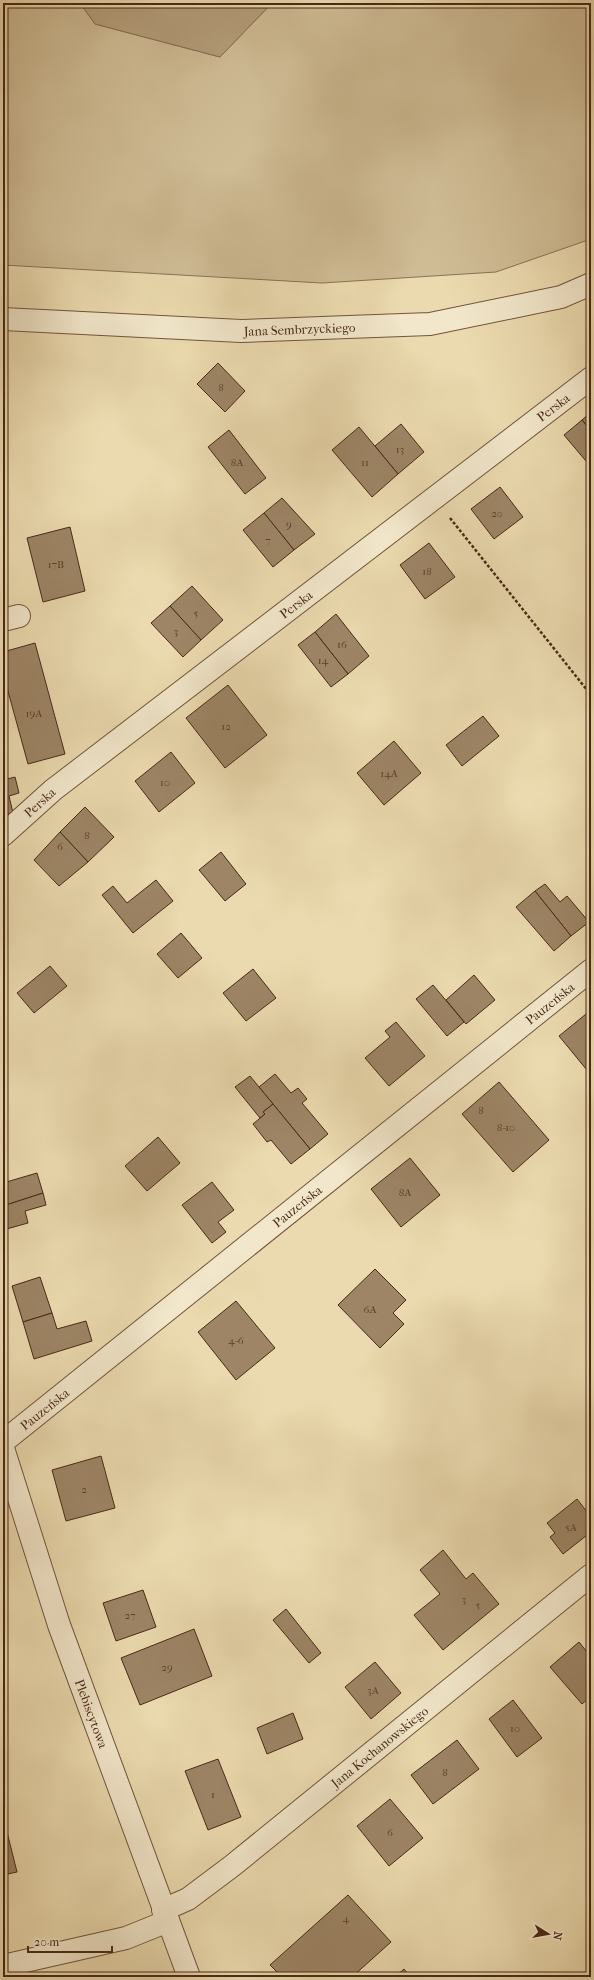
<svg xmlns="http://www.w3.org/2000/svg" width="594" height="1980" font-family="'IM FELL French Canon',serif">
	<rect width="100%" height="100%" fill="#ebdaaf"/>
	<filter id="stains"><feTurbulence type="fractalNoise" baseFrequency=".005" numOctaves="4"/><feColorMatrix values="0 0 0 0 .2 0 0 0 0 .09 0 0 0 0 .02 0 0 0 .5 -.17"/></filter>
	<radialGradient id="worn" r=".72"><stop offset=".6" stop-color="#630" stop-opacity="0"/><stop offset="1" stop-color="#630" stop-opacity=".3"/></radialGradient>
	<!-- green -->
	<path fill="#cfbc95" stroke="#8c7256" d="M3 3H80L95 24 220 57 272 3H591V239L496 272 322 283 3 265Z"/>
	<!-- water -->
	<path fill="#b49e7b" stroke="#896f53" d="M80 3H272L220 57 95 24Z"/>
	<!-- building -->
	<g fill="#9d8566" stroke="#482917">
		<path d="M218 363 245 391 225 412 197 384Z"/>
		<path d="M591 412V431L582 420Z"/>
		<path d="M582 420 591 431V467L564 435Z"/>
		<path d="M401 424 424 452 398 474 375 446Z"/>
		<path d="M359 427 398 474 372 497 332 450Z"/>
		<path d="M229 430 266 478 245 494 208 447Z"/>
		<path d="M500 487 523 517 494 539 471 509Z"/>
		<path d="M282 498 315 534 294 550 264 513Z"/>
		<path d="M264 513 294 550 273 567 243 530Z"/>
		<path d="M70 527 85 591 43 602 27 538Z"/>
		<path d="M429 543 455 577 425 599 400 565Z"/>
		<path d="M192 586 223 620 201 640 170 606Z"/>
		<path d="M170 606 201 640 183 657 151 623Z"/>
		<path d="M336 614 369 656 348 674 315 632Z"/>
		<path d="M315 632 348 674 331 687 298 645Z"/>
		<path d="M35 643 65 754 28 764 3 673V652Z"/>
		<path d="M228 685 267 735 225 768 186 718Z"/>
		<path d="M483 716 499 736 462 766 446 745Z"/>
		<path d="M394 741 421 773 384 805 357 773Z"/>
		<path d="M171 752 195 783 159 812 135 781Z"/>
		<path d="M15 777 19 793 9 796 13 813 3 815V780Z"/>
		<path d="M85 807 114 837 88 862 60 832Z"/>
		<path d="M60 832 88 862 59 886 34 860Z"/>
		<path d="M221 852 246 884 225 901 199 870Z"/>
		<path d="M156 880 173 901 133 933 102 895 113 886 127 903Z"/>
		<path d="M545 884 560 902 567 896 589 922 571 936 535 891Z"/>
		<path d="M535 891 571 936 554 951 516 907Z"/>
		<path d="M181 933 202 958 178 978 157 954Z"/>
		<path d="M50 966 67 986 34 1013 17 993Z"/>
		<path d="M253 969 276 998 246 1021 223 993Z"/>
		<path d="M474 975 495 1000 466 1024 446 1000Z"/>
		<path d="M433 985 464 1022 447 1036 416 999Z"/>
		<path d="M591 1010V1075L559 1036Z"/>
		<path d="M396 1022 425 1056 389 1086 365 1058 390 1037 385 1031Z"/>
		<path d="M275 1074 291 1093 298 1088 307 1099 302 1103 328 1134 310 1149 259 1087Z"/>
		<path d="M250 1076 273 1104 263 1112 265 1114 260 1118 235 1087Z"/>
		<path d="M499 1082 549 1140 513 1172 462 1114Z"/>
		<path d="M273 1104 310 1149 291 1164 271 1140 267 1142 253 1124 265 1114 263 1112Z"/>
		<path d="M158 1137 180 1163 147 1191 125 1166Z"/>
		<path d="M410 1158 440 1195 401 1227 371 1189Z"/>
		<path d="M37 1173 43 1193 3 1206V1183Z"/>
		<path d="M212 1182 234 1210 218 1222 226 1232 212 1243 182 1205Z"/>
		<path d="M43 1193 46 1205 25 1211 28 1223 3 1230V1206Z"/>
		<path d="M375 1269 406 1300 393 1313 404 1324 380 1348 338 1305Z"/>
		<path d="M40 1277 52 1313 23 1322 12 1286Z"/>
		<path d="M236 1301 275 1348 236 1380 198 1332Z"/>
		<path d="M52 1313 57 1329 86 1321 92 1341 34 1359 23 1322Z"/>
		<path d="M101 1456 115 1508 66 1521 52 1470Z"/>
		<path d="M577 1499 591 1517V1532L563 1554 550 1537 555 1533 547 1523Z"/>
		<path d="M443 1550 466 1579 473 1573 499 1604 443 1650 414 1615 440 1594 420 1570Z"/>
		<path d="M143 1590 156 1627 116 1641 103 1603Z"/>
		<path d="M286 1609 321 1653 309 1663 273 1620Z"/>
		<path d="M194 1629 212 1676 140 1705 121 1658Z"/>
		<path d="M579 1642 591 1657V1696L582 1704 550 1667Z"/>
		<path d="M375 1662 401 1693 371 1719 345 1687Z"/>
		<path d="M513 1700 542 1738 517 1757 489 1719Z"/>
		<path d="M293 1713 303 1739 267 1754 257 1728Z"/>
		<path d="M457 1740 479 1769 433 1804 411 1775Z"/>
		<path d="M218 1759 241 1817 208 1830 185 1771Z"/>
		<path d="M390 1799 423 1838 389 1866 357 1826Z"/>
		<path d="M3 1816 17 1872 3 1875Z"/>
		<path d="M348 1895 391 1942 352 1977H282L270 1965Z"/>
		<path d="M404 1969 410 1977H395Z"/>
	</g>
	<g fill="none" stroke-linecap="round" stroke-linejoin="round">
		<!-- street casing -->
		<g stroke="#71553d" stroke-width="24">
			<g id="street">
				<path id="s1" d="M3 319 241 331 430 324 561 297 591 284"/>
				<path d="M3 620 19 616"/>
				<path id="s2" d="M3 835 53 790 591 378"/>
				<path id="s3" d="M3 1442 591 970"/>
				<path id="s4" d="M3 1448 59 1625 189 1977"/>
				<path id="s5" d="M163 1910 188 1899 232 1866 591 1575"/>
				<path d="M3 1966 126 1938 168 1921"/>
			</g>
		</g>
		<!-- path -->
		<path stroke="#482917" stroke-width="2.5" stroke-dasharray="3 2" stroke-linecap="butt" d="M450 518 591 695"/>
		<!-- street -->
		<use href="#street" stroke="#f2e7cb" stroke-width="22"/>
	</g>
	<g text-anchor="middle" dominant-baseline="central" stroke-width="3" stroke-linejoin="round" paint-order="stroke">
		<!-- number labels -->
		<g font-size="11" fill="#5d402b">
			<text x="221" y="387">8</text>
			<text x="400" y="449">13</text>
			<text x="237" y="462">8A</text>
			<text x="365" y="462">11</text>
			<text x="497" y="513">20</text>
			<text x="289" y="524">9</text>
			<text x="268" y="540">7</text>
			<text x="56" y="564">17B</text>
			<text x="427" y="571">18</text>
			<text x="196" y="613">5</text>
			<text x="176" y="631">3</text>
			<text x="342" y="644">16</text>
			<text x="323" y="660">14</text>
			<text x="34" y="713">19A</text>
			<text x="226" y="726">12</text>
			<text x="389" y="773">14A</text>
			<text x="165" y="782">10</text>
			<text x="87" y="835">8</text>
			<text x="60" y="846">6</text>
			<text x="481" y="1110">8</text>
			<text x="506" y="1127">8-10</text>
			<text x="405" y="1192">8A</text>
			<text x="370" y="1309">6A</text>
			<text x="236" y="1340">4-6</text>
			<text x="84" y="1489">2</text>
			<text x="571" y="1527">5A</text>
			<text x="464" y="1599">3</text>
			<text x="478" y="1605">5</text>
			<text x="130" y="1615">27</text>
			<text x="167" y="1667">29</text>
			<text x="373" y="1690">3A</text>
			<text x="515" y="1728">10</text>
			<text x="445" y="1772">8</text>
			<text x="213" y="1794">1</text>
			<text x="390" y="1832">6</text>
			<text x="346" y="1918">4</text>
		</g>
		<!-- street labels -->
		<g font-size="13" fill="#482917" stroke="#f2e7cb">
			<text stroke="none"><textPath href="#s1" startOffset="297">Jana Sembrzyckiego</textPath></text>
			<text stroke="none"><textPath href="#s2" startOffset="697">Perska</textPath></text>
			<text stroke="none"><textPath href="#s2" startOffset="373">Perska</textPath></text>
			<text stroke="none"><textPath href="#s2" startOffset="49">Perska</textPath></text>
			<text stroke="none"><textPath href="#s3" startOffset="701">Pauzeńska</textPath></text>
			<text stroke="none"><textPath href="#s3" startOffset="377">Pauzeńska</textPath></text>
			<text stroke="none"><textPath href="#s3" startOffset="53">Pauzeńska</textPath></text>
			<text stroke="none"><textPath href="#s4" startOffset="280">Plebiscytowa</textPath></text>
			<text stroke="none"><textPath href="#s5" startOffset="272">Jana Kochanowskiego</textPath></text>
		</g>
	</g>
	<!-- margin -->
	<rect width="594" height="1980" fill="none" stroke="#ebdaaf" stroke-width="16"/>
	<rect x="4" y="4" width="586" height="1972" fill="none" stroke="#482917" stroke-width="2"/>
	<rect x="8" y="8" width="578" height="1964" fill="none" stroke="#482917"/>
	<!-- north arrow -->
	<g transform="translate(548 1934) rotate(101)" stroke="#f2e7cb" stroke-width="3" paint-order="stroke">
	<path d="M0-3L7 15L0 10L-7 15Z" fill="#482917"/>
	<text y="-6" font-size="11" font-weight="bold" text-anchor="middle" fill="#482917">N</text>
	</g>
	<!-- scale -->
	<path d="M28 1946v6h84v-6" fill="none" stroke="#482917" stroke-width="2"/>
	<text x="34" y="1946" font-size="12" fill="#482917" stroke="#f2e7cb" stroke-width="3" paint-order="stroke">20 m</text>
	<rect width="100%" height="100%" filter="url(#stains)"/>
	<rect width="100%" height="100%" fill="url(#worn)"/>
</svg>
